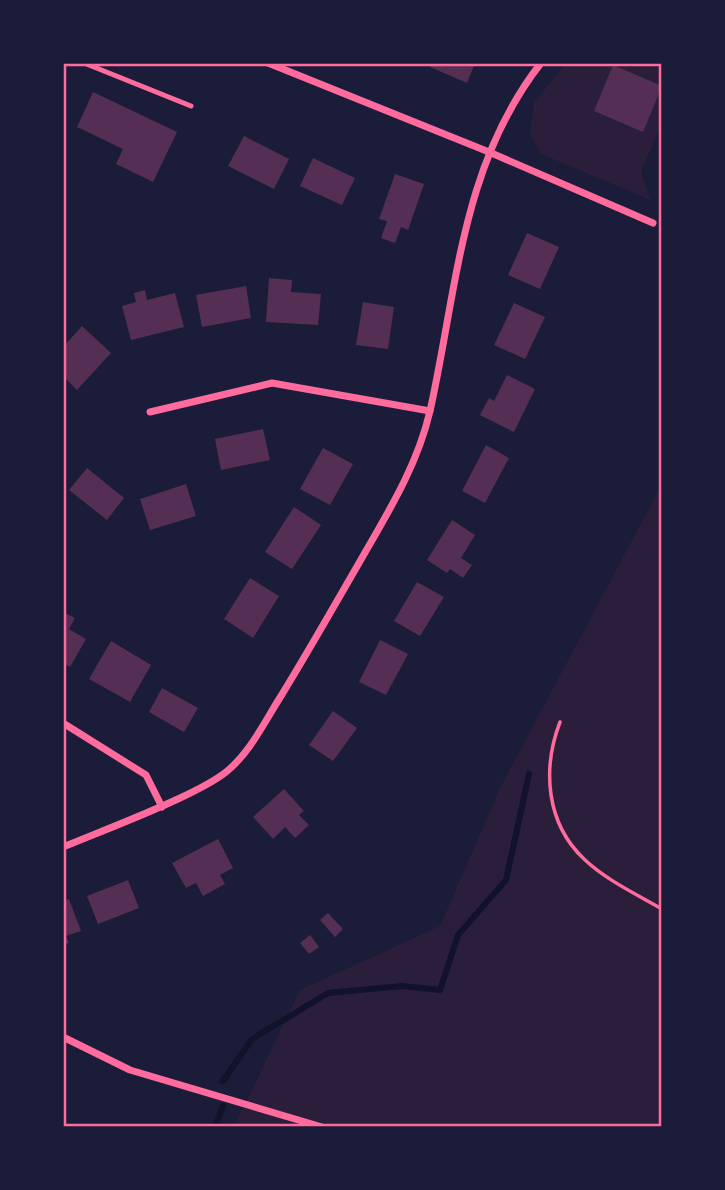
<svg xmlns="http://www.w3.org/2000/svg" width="725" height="1190" font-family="Inter,sans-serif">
	<rect width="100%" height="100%" fill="#1b1b3a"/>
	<!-- green -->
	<g fill="#2a1e3b">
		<path d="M566 63H662V123L641 172 650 200 541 154 530 135 534 103Z"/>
		<path d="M662 484V1127H234L300 990 440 926 501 786Z"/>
	</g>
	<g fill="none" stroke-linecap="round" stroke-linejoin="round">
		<!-- stream -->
		<g stroke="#12122b" stroke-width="6">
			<path d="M223 1081 252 1039 328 993 402 986 440 990 458 935 506 880 529 774"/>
			<path d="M215 1127 223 1106"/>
		</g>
	</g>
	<!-- building -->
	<g fill="#542f53">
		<path d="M431 63H475L467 83 430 67Z"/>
		<path d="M613 65 662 86 643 132 594 111Z"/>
		<path d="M93 92 177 132 153 182 116 164 123 149 77 127Z"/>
		<path d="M244 136 289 159 274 189 228 166Z"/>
		<path d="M313 158 355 178 342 205 300 186Z"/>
		<path d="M395 174 424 184 408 230 401 227 395 243 381 238 387 221 379 219Z"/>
		<path d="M527 233 559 247 540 289 508 275Z"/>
		<path d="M269 278 292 280 291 292 321 294 318 325 266 322Z"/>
		<path d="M246 286 251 318 202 327 196 295Z"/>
		<path d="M145 290 147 300 175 293 184 327 131 340 122 306 136 302 134 293Z"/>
		<path d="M363 302 394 307 388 349 356 345Z"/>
		<path d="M514 303 545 317 525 359 494 345Z"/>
		<path d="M82 326 111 353 77 390 63 376V347Z"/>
		<path d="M507 375 535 389 514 432 480 415 489 398 494 401Z"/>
		<path d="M263 429 270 460 221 470 215 439Z"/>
		<path d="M486 445 509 458 485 503 462 491Z"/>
		<path d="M323 448 353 464 330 505 300 489Z"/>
		<path d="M87 468 124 498 107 520 69 490Z"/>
		<path d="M186 484 196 516 150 530 140 499Z"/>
		<path d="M294 507 321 525 292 569 265 552Z"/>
		<path d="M452 520 475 535 461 558 472 565 463 578 450 569 447 573 427 560Z"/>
		<path d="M250 578 279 596 253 638 224 619Z"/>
		<path d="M417 582 444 597 420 636 394 621Z"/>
		<path d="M63 612 75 618 69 629 86 639 70 667 63 663Z"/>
		<path d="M380 640 408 654 386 695 359 682Z"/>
		<path d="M111 641 151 665 130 702 89 679Z"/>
		<path d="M162 688 198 708 184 732 149 712Z"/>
		<path d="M333 711 357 728 333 761 309 745Z"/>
		<path d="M284 789 304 811 299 815 309 825 295 838 285 827 273 839 253 817Z"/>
		<path d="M218 839 233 868 220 875 225 884 203 896 196 883 186 888 172 863Z"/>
		<path d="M128 880 139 908 98 924 87 896Z"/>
		<path d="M69 899 81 931 66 936 69 943 63 945V901Z"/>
		<path d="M328 913 343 929 335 937 320 920Z"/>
		<path d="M310 935 319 947 309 954 300 943Z"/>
	</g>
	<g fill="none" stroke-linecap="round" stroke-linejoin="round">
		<!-- path -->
		<path stroke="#ff6b9d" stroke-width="3.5" d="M560 722C542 769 546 823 584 859 606 880 636 894 662 909"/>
		<!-- service -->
		<path stroke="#ff6b9d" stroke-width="5" d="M84 63 191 106"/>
		<!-- minor -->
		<g stroke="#ff6b9d" stroke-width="7">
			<path d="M268 63 489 152 653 223"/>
			<path d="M150 412 272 383 430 411"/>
			<path d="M63 723 146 775 162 807"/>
			<path d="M63 847C102 831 142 816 180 798 195 791 212 783 226 772 250 753 265 721 281 696 308 652 333 608 359 563 387 514 417 467 430 411 457 290 461 165 541 63"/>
			<path d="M63 1037 130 1070 322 1127"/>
		</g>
	</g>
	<!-- border -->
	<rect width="725" height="1190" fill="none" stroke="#1b1b3a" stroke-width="130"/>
	<rect x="65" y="65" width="595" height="1060" fill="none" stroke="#ff6b9d" stroke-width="2.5"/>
</svg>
